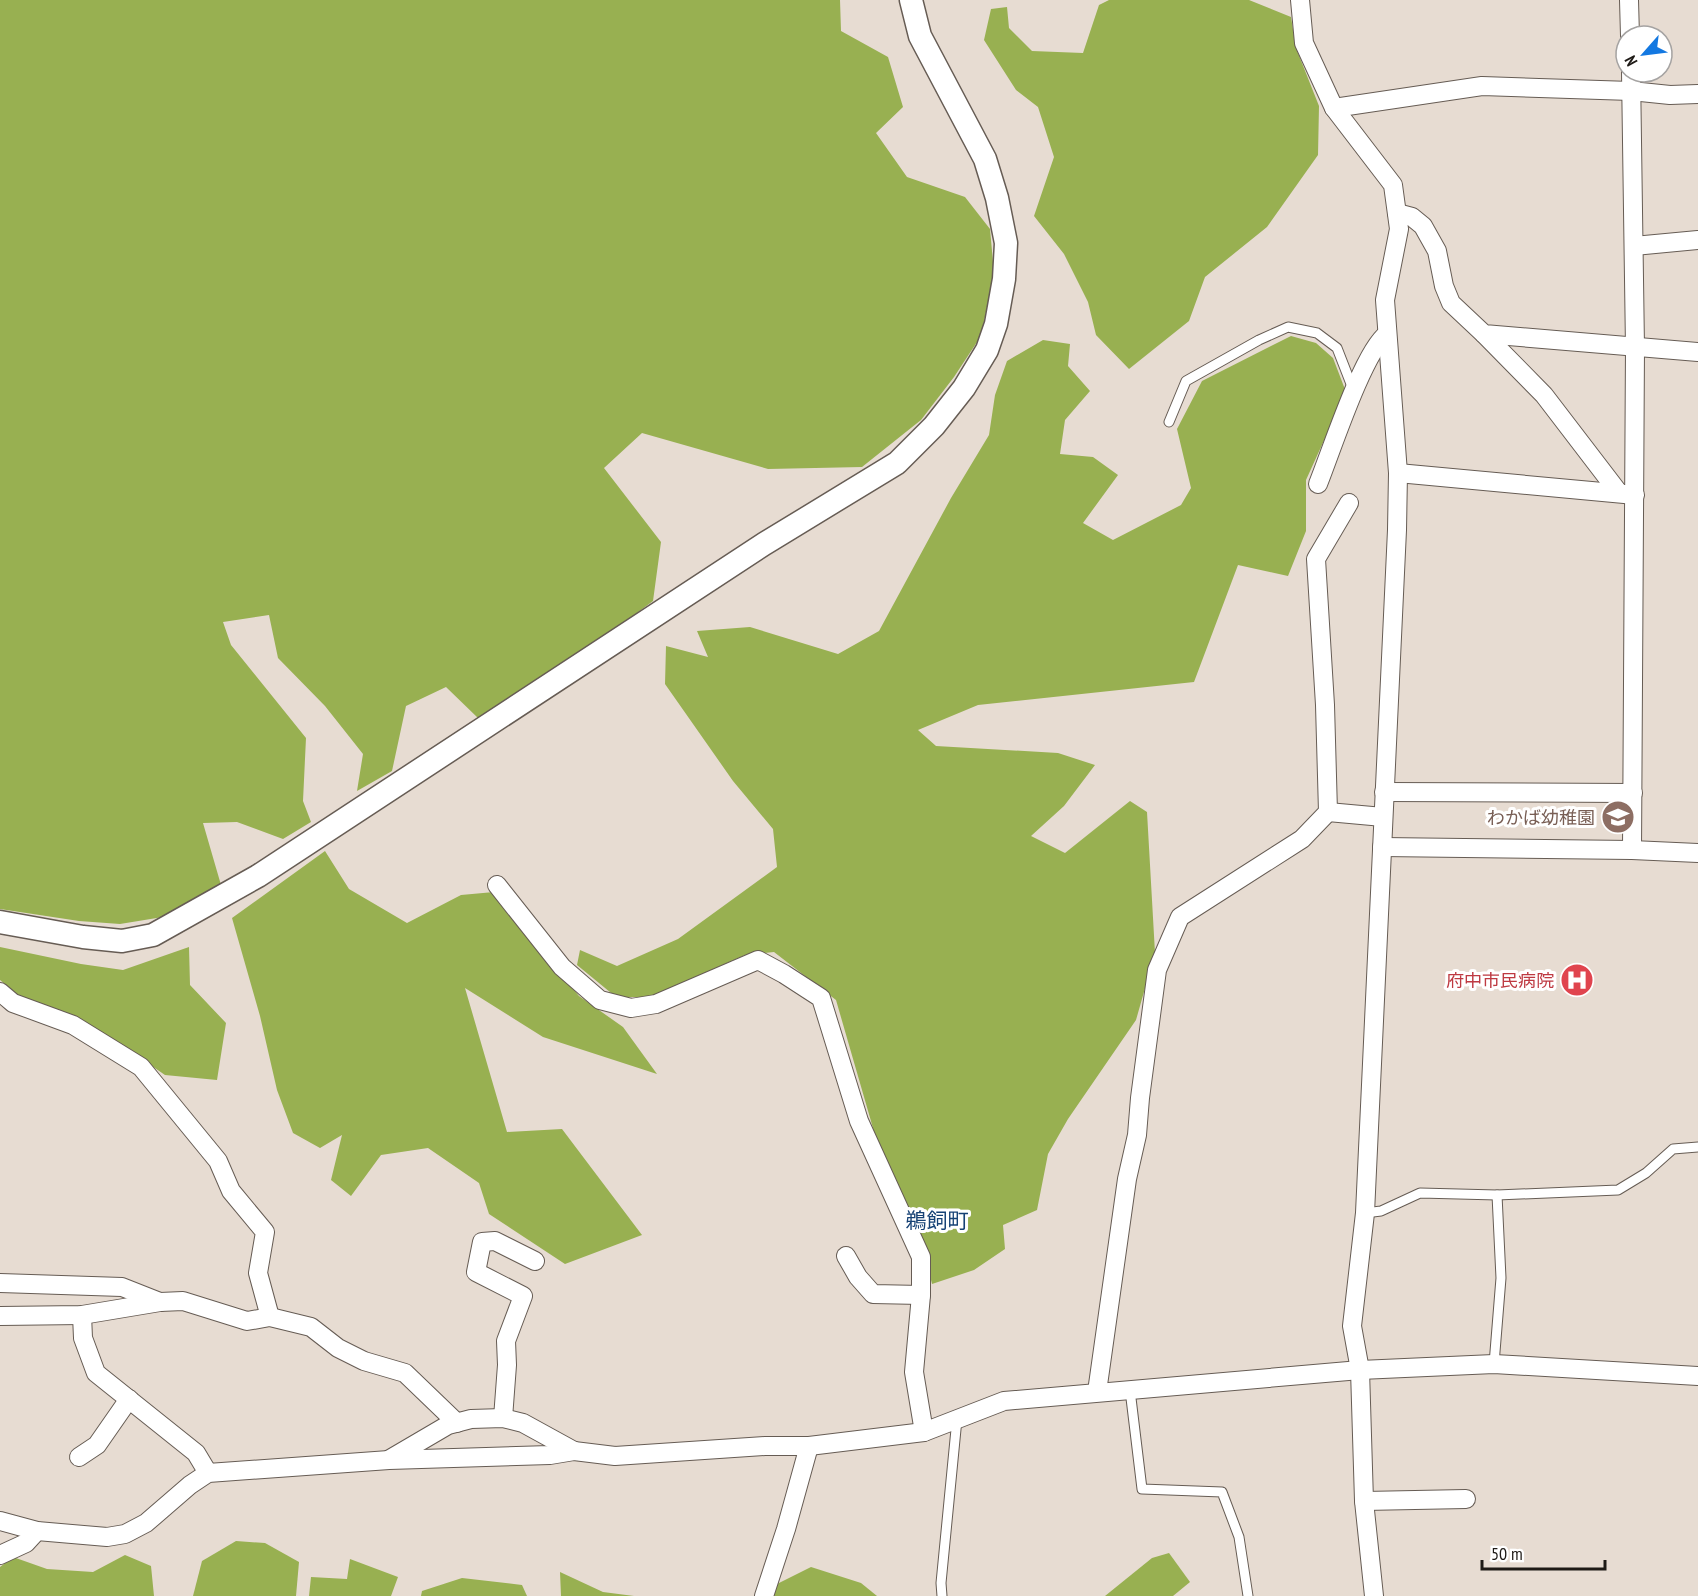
<svg xmlns="http://www.w3.org/2000/svg" width="1698" height="1596" font-family="'PT Sans Narrow','Noto Sans JP',sans-serif">
	<rect width="100%" height="100%" fill="#e7dcd2"/>
	<!-- forest -->
	<g fill="#98b051">
		<path d="M0 0H840L841 31 888 57 903 107 876 133 907 177 965 197 990 229 994 273 981 336 954 377 921 420 862 467 768 469 642 433 604 468 661 542 653 601 575 659 479 719 446 687 406 706 392 771 357 791 363 754 325 706 278 658 269 615 223 622 231 645 306 738 303 801 311 822 283 839 237 822 203 823 221 885 169 916 120 924 79 921 0 909Z"/>
		<path d="M1109 0H1249L1291 17 1296 48 1319 106 1318 155 1267 227 1205 277 1189 321 1129 369 1096 335 1088 302 1064 254 1034 216 1054 157 1038 107 1016 90 984 40 991 9 1007 7 1009 28 1032 51 1083 53 1099 5Z"/>
		<path d="M1291 336 1316 343 1333 358 1346 392 1306 480V531L1288 576 1238 565 1194 682 978 705 918 730 936 746 1058 753 1095 765 1064 806 1031 836 1065 853 1130 801 1147 812 1155 953 1136 1020 1068 1119 1048 1154 1037 1210 1003 1225 1005 1249 974 1270 932 1284 920 1235 875 1135 836 1000 774 952 745 955 650 997H616L577 965 580 950 617 966 678 939 777 867 773 829 733 781 665 684 666 646 708 657 697 631 750 627 838 654 879 631 951 498 989 435 995 395 1007 361 1043 340 1070 344 1068 366 1090 391 1065 420 1060 454 1093 457 1118 475 1083 523 1113 540 1181 505 1191 488 1177 429 1202 381Z"/>
		<path d="M325 851 349 889 407 923 461 895 494 892 579 996 623 1027 657 1074 543 1037 465 988 507 1132 562 1129 642 1235 565 1264 489 1214 479 1183 428 1148 381 1155 351 1196 331 1180 342 1135 320 1148 293 1133 277 1090 260 1016 232 918Z"/>
		<path d="M0 947 81 964 123 970 189 947 190 985 226 1023 217 1080 165 1075 133 1053 20 997 0 980Z"/>
		<path d="M236 1541 265 1543 299 1562 296 1596H193L202 1561Z"/>
		<path d="M1169 1553 1190 1582 1173 1596H1105L1152 1558Z"/>
		<path d="M125 1555 151 1566 154 1596H0V1567L13 1557 47 1569 93 1572Z"/>
		<path d="M350 1559 398 1577 391 1596H309L311 1577 347 1579Z"/>
		<path d="M811 1567 861 1583 877 1596H773L777 1584Z"/>
		<path d="M560 1572 603 1592 634 1596H561Z"/>
		<path d="M462 1578 522 1585 527 1596H421L422 1591Z"/>
	</g>
	<g fill="none" stroke-linecap="round" stroke-linejoin="round">
		<!-- service casing -->
		<g stroke="#665c54" stroke-width="11">
			<g id="service">
				<path d="M1169 422 1186 381 1259 340 1288 327 1317 333 1337 348 1353 389"/>
				<path d="M1365 1213 1381 1211 1420 1193 1497 1195 1618 1190 1646 1173 1673 1149 1698 1147"/>
				<path d="M1494 1364 1501 1278 1497 1195"/>
				<path d="M1130 1390 1142 1489 1222 1492 1239 1537 1248 1596"/>
				<path d="M942 1596 941 1583 957 1419"/>
			</g>
		</g>
		<!-- minor casing -->
		<g stroke="#665c54" stroke-width="20">
			<g id="minor">
				<path d="M1300 0 1304 43 1334 108 1393 185 1399 229 1385 300 1398 473 1397 530 1365 1213 1352 1326 1360 1370 1364 1501 1374 1596"/>
				<path d="M1629 0 1630 36"/>
				<path d="M1631 72 1635 348 1632 850"/>
				<path d="M1334 108 1482 86 1631 91 1670 95 1698 94"/>
				<path d="M1397 213 1412 217 1423 226 1437 251 1444 286 1451 303 1484 334 1698 352"/>
				<path d="M1634 246 1698 240"/>
				<path d="M1484 334 1544 395 1619 493"/>
				<path d="M1398 473 1635 495"/>
				<path d="M1318 484C1331 452 1363 352 1387 334"/>
				<path d="M1384 792 1633 793"/>
				<path d="M1328 812 1383 817"/>
				<path d="M1382 847 1632 850 1698 853"/>
				<path d="M497 885 562 967 600 1000 631 1008 656 1004 758 960 784 974 821 998 859 1121 921 1257V1295L914 1372 924 1432"/>
				<path d="M0 992 13 1003 73 1025 141 1067 218 1161 231 1191 265 1232 258 1273 270 1317"/>
				<path d="M846 1256 858 1277 873 1294 921 1295"/>
				<path d="M0 1283 122 1287 160 1302"/>
				<path d="M82 1315 83 1338 96 1373 196 1453 208 1473"/>
				<path d="M0 1316 82 1315 160 1302 183 1301 247 1321 270 1317 311 1327 338 1348 364 1361 405 1373 457 1423"/>
				<path d="M1097 1392 1127 1179 1137 1135 1140 1098 1157 970 1180 917 1302 839 1328 812 1325 705 1316 559 1349 503"/>
				<path d="M503 1418 507 1365 506 1341 523 1296 476 1272 482 1242 495 1241 535 1261"/>
				<path d="M79 1457 97 1445 129 1399"/>
				<path d="M390 1459 448 1425 471 1419 503 1418 523 1423 574 1451"/>
				<path d="M1364 1501 1466 1499"/>
				<path d="M0 1521 37 1531 107 1537 125 1534 146 1523 190 1485 208 1473 389 1460 550 1455 574 1451 615 1456 765 1446H809L924 1432 1004 1401 1360 1370 1494 1364 1698 1376"/>
				<path d="M0 1555 26 1543 37 1531"/>
				<path d="M764 1596 786 1529 809 1446"/>
			</g>
		</g>
		<!-- tertiary casing -->
		<g stroke="#665c54" stroke-width="25">
			<path id="tertiary" d="M0 922 83 937 122 941 153 935 258 876 764 544 897 463 934 426 964 388 987 350 996 324 1004 279 1006 243 997 198 985 159 920 36 911 0"/>
		</g>
		<!-- service -->
		<use href="#service" stroke="#fff" stroke-width="9"/>
		<!-- minor -->
		<use href="#minor" stroke="#fff" stroke-width="18"/>
		<!-- tertiary -->
		<use href="#tertiary" stroke="#fff" stroke-width="22"/>
	</g>
	<!-- icons -->
	<defs>
		<g id="school-disc" transform="scale(1.725)"><circle r="9.5" fill="#8d6e63" stroke="#fff"/><path d="M0-5L7-2L0 1L-7-2ZM-4 1L0 2.5L4 1V4Q0 6-4 4Z" fill="#fff"/></g>
		<g id="hospital-disc" transform="scale(1.725)"><circle r="9.5" fill="#e0444e" stroke="#fff"/><path d="M-5-5h3v3.5h4V-5h3V5h-3V1.5h-4V5h-3Z" fill="#fff"/></g>
	</defs>
	<g fill-rule="evenodd">
		<use href="#school-disc" x="1618" y="817"/>
		<use href="#hospital-disc" x="1577" y="980"/>
	</g>
	<g text-anchor="middle" dominant-baseline="central" stroke-width="6" stroke-linejoin="round" paint-order="stroke">
		<!-- education labels -->
		<g font-size="18" fill="#785e54" stroke="#fff" text-anchor="end">
			<text x="1595" y="817">わかば幼稚園</text>
		</g>
		<!-- health labels -->
		<g font-size="18" fill="#be3a42" stroke="#fff" text-anchor="end">
			<text x="1554" y="980">府中市民病院</text>
		</g>
		<!-- quarter labels -->
		<g font-size="21" fill="#164275" stroke="#fff">
			<text x="937" y="1220">鵜飼町</text>
		</g>
	</g>
	<!-- north arrow -->
	<g transform="translate(1644 54) rotate(242)"><circle r="28" fill="#ffffff" stroke="#a5a3a2" stroke-width="1.5"/>
	<path d="M0-4.5L10 22L0 15L-10 22Z" fill="#1378e1"/>
	<text y="-9" font-size="16" font-weight="bold" text-anchor="middle" fill="#1e1a16">N</text>
	</g>
	<!-- scale -->
	<path d="M1482 1560v9h123v-9" fill="none" stroke="#1e1a16" stroke-width="3"/>
	<text x="1491" y="1560" font-size="18" fill="#1e1a16" stroke="#ffffff" stroke-width="4.5" paint-order="stroke">50 m</text>
</svg>
